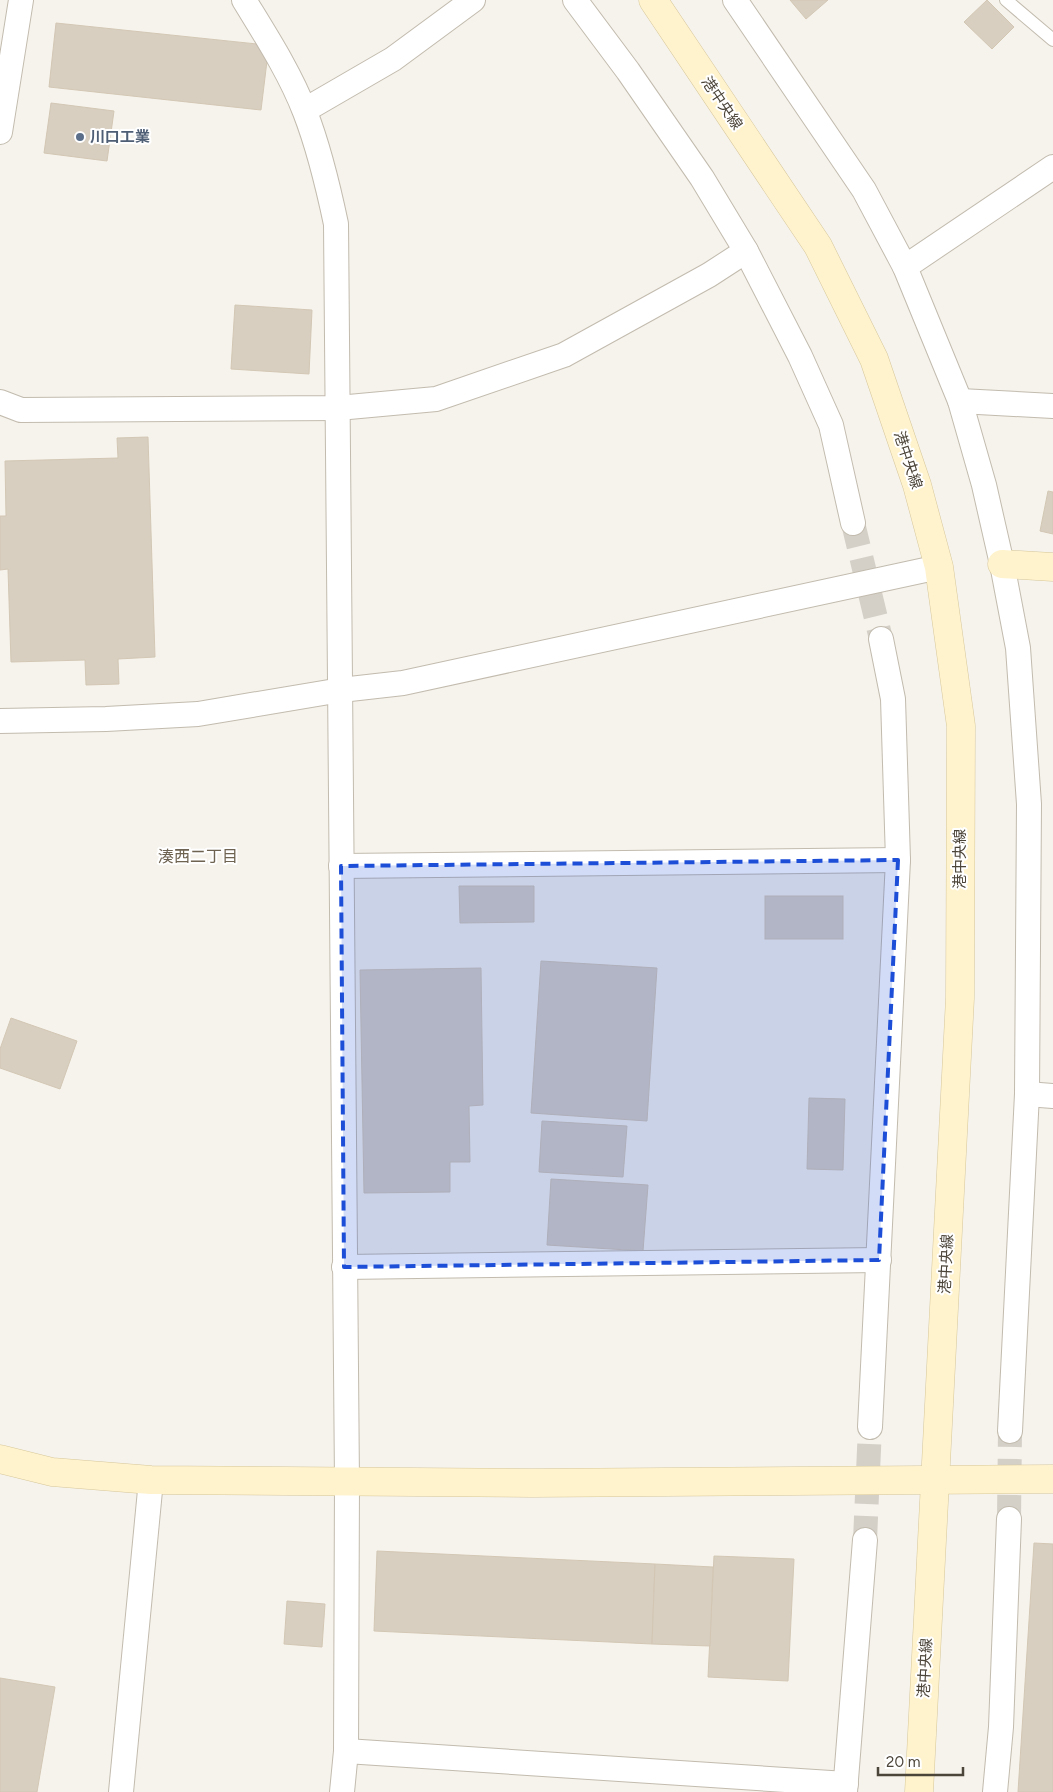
<svg xmlns="http://www.w3.org/2000/svg" width="1053" height="1792" font-family="Figtree,'Noto Sans JP',sans-serif">
	<rect width="100%" height="100%" fill="#f6f3ec"/>
	<!-- building -->
	<g fill="#d8cfc1" stroke="#d3c7b4">
		<path d="M790 0H828L806 19Z"/>
		<path d="M987 0 1014 27 992 49 964 22Z"/>
		<path d="M56 23 257 44 267 61 261 110 49 87Z"/>
		<path d="M51 103 114 111 107 161 44 153Z"/>
		<path d="M235 305 312 310 309 374 231 369Z"/>
		<path d="M148 437 155 657 118 659 119 684 86 685 85 660 11 662 8 569 0 570V516H6L5 461 118 458 117 438Z"/>
		<path d="M1048 491 1053 492V534L1040 531Z"/>
		<path d="M459 886H534V922L460 923Z"/>
		<rect x="765" y="896" width="78" height="43"/>
		<path d="M541 961 657 968 647 1121 531 1113Z"/>
		<path d="M481 968 483 1105 469 1106 470 1162H450V1192L364 1193 360 970Z"/>
		<path d="M11 1018 77 1041 60 1089 0 1068V1049Z"/>
		<path d="M809 1098 845 1099 843 1170 807 1169Z"/>
		<path d="M542 1121 627 1126 623 1177 539 1172Z"/>
		<path d="M551 1179 648 1185 643 1251 547 1245Z"/>
		<path d="M1034 1543 1053 1544V1792H1018Z"/>
		<path d="M377 1551 655 1564 652 1644 374 1631Z"/>
		<path d="M714 1556 794 1559 788 1681 708 1677Z"/>
		<path d="M655 1564 713 1567 710 1646 652 1644Z"/>
		<path d="M287 1601 325 1604 322 1647 284 1644Z"/>
		<path d="M0 1678 55 1687 37 1792H0Z"/>
	</g>
	<g fill="none" stroke-linecap="round" stroke-linejoin="round">
		<!-- street-tunnel -->
		<g stroke="#d4d0c8" stroke-width="24" stroke-dasharray="24 12" stroke-linecap="butt">
			<path d="M853 523 881 639"/>
			<path d="M1009 1519 1010 1431"/>
			<path d="M865 1540 870 1427"/>
		</g>
		<!-- lane casing -->
		<g stroke="#c2bbae" stroke-width="14">
			<path id="lane" d="M1006 0 1053 40"/>
		</g>
		<!-- street casing -->
		<g stroke="#c2bbae" stroke-width="26">
			<g id="street">
				<path d="M244 0C266 36 290 73 305 112 319 148 328 186 336 224L347 1482 346 1751 342 1792"/>
				<path d="M575 0 628 71 702 178 746 251 800 356 831 425 853 523"/>
				<path d="M735 0 864 190 905 267 960 401 984 485 1002 564 1018 648 1029 804 1027 1094 1010 1431"/>
				<path d="M305 110 393 59 473 0"/>
				<path d="M0 132 21 0"/>
				<path d="M905 267 1053 167"/>
				<path d="M960 401 1053 406"/>
				<path d="M0 402 21 410 338 408 436 399 564 355 709 275 746 251"/>
				<path d="M0 721 106 719 198 714 341 690 403 683 939 567"/>
				<path d="M341 866 898 860"/>
				<path d="M1027 1094 1053 1096"/>
				<path d="M344 1267 879 1260"/>
				<path d="M870 1427 898 860 893 699 881 639"/>
				<path d="M346 1751 846 1784"/>
				<path d="M121 1792 151 1480"/>
				<path d="M845 1792 865 1540"/>
				<path d="M995 1792 1001 1727 1009 1519"/>
			</g>
		</g>
		<!-- secondary casing -->
		<g stroke="#d6c79b" stroke-width="29">
			<g id="secondary">
				<path d="M653 0 818 246 874 359 917 485 939 567 961 726 960 998 919 1792"/>
				<path d="M1002 564 1053 567"/>
				<path d="M0 1459 52 1472 151 1480 532 1483 1053 1479"/>
			</g>
		</g>
		<!-- lane -->
		<use href="#lane" stroke="#fff" stroke-width="12"/>
		<!-- street -->
		<use href="#street" stroke="#fff" stroke-width="24"/>
		<!-- secondary -->
		<use href="#secondary" stroke="#fff3cd" stroke-width="28"/>
	</g>
	<!-- marked area -->
	<path fill="#1d4ed8" fill-opacity="0.2" stroke="#1d4ed8" stroke-width="4" stroke-dasharray="10 6" stroke-linejoin="round" d="M898 860 879 1260 344 1267 341 866Z"/>
	<!-- markers -->
	<circle fill="#5c6f8a" stroke="#fff" stroke-width="2" cx="80" cy="137" r="5"/>
	<g text-anchor="middle" dominant-baseline="central" stroke-width="4" stroke-linejoin="round" paint-order="stroke">
		<!-- street labels -->
		<g font-size="15" fill="#4b4439" stroke="#fff">
			<text transform="translate(722 103) rotate(56)">港中央線</text>
			<text transform="translate(908 460) rotate(72)">港中央線</text>
			<text transform="translate(960 859) rotate(-90)">港中央線</text>
			<text transform="translate(946 1264) rotate(-87)">港中央線</text>
			<text transform="translate(925 1668) rotate(-87)">港中央線</text>
		</g>
		<!-- service labels -->
		<g font-size="15" font-weight="bold" fill="#4e5e75" stroke="#fff" text-anchor="start">
			<text x="90" y="137">川口工業</text>
		</g>
		<!-- neighbourhood labels -->
		<g font-size="16" fill="#6e6250" stroke="#fff">
			<text x="198" y="856">湊西二丁目</text>
		</g>
	</g>
	<!-- scale -->
	<path d="M878 1767v8h85v-8" fill="none" stroke="#4b4439" stroke-width="2.5"/>
	<text x="886" y="1767" font-size="15" fill="#4b4439" stroke="#ffffff" stroke-width="4" paint-order="stroke">20 m</text>
</svg>
